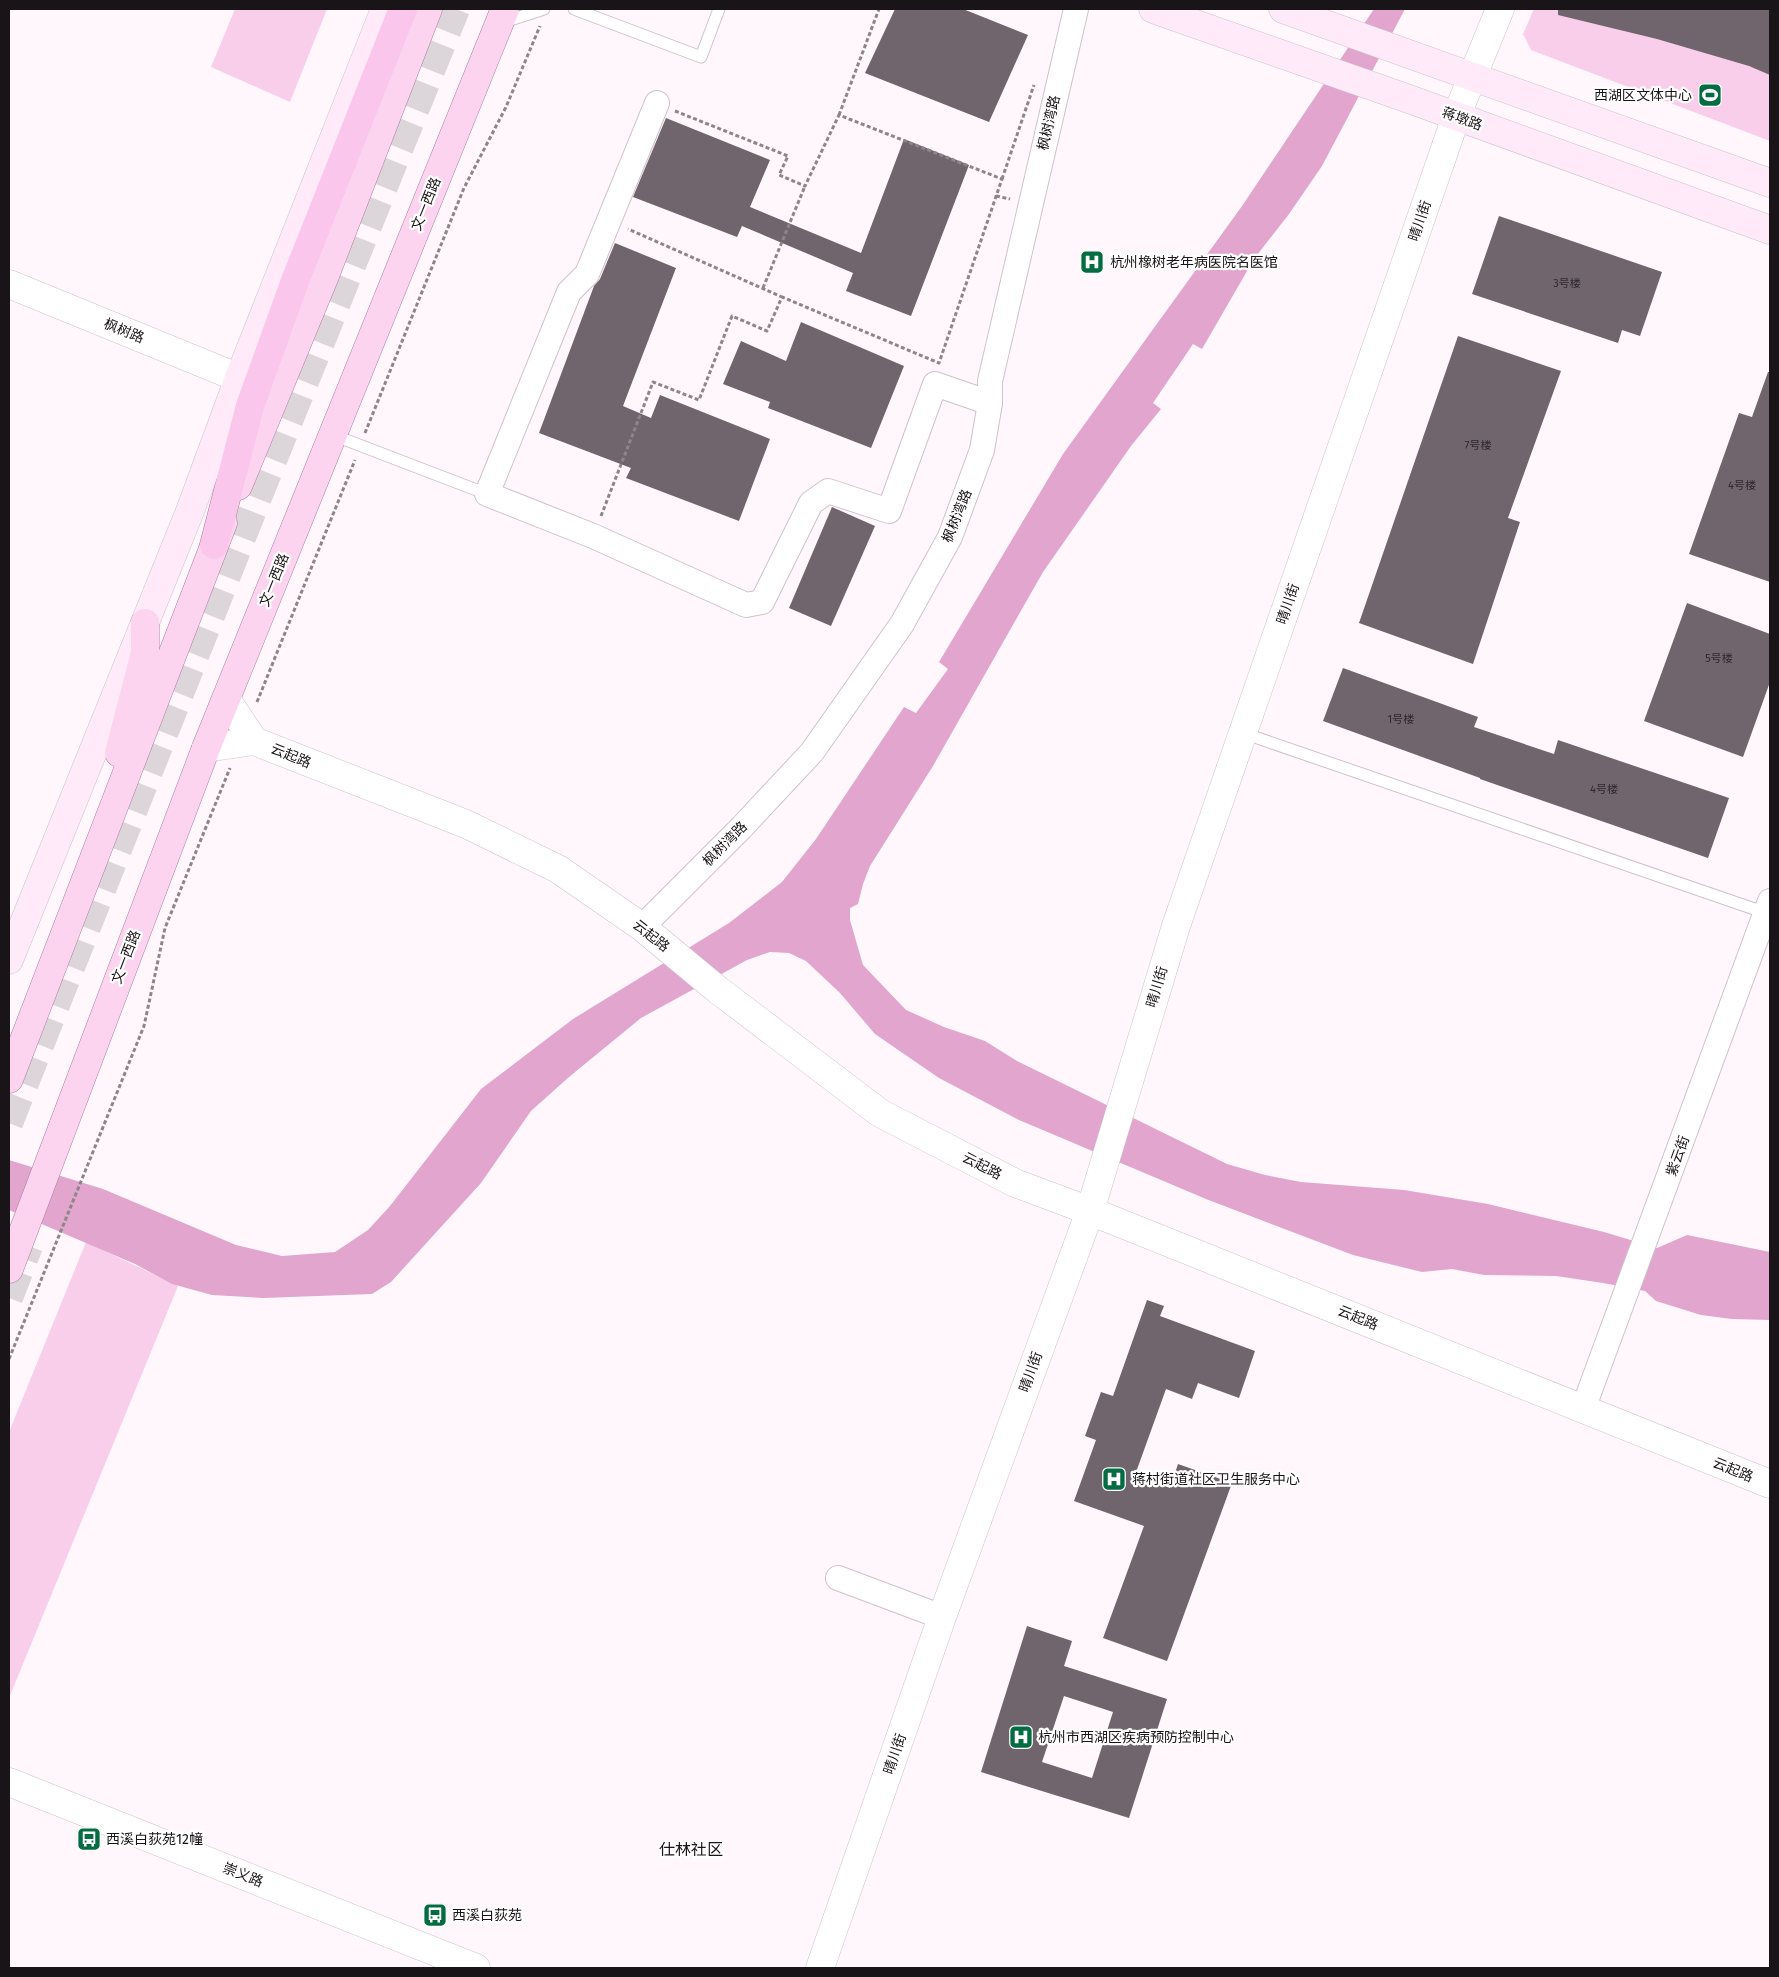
<svg xmlns="http://www.w3.org/2000/svg" width="1779" height="1977" font-family="'Fira Sans','Noto Sans SC',sans-serif">
	<rect width="100%" height="100%" fill="#fff7fc"/>
	<!-- green -->
	<g fill="#f9ceeb">
		<path d="M235 9H327L290 102 211 67Z"/>
		<path d="M1534 9H1770V141L1531 50 1523 34Z"/>
		<path d="M86 1242 178 1286 9 1698V1432Z"/>
	</g>
	<!-- water -->
	<path fill="#e1a5ce" d="M1374 9H1405L1322 166 1289 214 1254 259 1202 349 1193 344 1153 403 1161 409 1131 446 1043 572 933 766 870 866 863 884 858 904 850 908V920L863 965 906 1010 944 1027 985 1041 1017 1061 1227 1164 1265 1175 1301 1182 1404 1190 1488 1204 1604 1232 1657 1248 1687 1235 1770 1252V1320L1732 1319 1701 1315 1656 1301 1645 1291 1603 1283 1556 1276 1484 1275 1452 1269 1422 1272 1353 1255 1206 1199 1019 1120 939 1078 875 1034 840 993 806 961 789 953 770 952 747 960 641 1018 569 1077 531 1111 481 1183 391 1282 372 1294 263 1298 212 1295 172 1284 135 1264 9 1210V1160L103 1189 236 1245 282 1256 335 1252 368 1230 390 1206 481 1089 573 1019 729 923 782 882 816 839 904 707 916 713 948 669 939 662 1063 454 1242 206Z"/>
	<!-- building -->
	<g fill="#70656d" fill-rule="evenodd">
		<path d="M895 9H963L1028 35 989 122 865 73Z"/>
		<path d="M1558 9H1770V75L1749 66 1657 39 1558 15Z"/>
		<path d="M666 118 770 160 750 207 861 253 904 139 969 165 911 316 846 291 853 273 742 226 737 237 633 197Z"/>
		<path d="M1499 216 1662 272 1640 336 1622 330 1618 343 1472 294Z"/>
		<path d="M615 243 676 268 623 406 651 418 660 395 770 439 739 521 626 478 631 468 539 433 594 286 600 279Z"/>
		<path d="M801 322 904 366 871 448 768 408 770 402 723 384 741 341 786 361Z"/>
		<path d="M1458 336 1561 371 1508 518 1520 522 1473 664 1359 623Z"/>
		<path d="M1768 372H1770V582L1689 554 1739 413 1752 417Z"/>
		<path d="M832 507 875 526 831 626 789 608Z"/>
		<path d="M1687 603 1770 634V682L1743 757 1644 721Z"/>
		<path d="M1343 668 1478 717 1474 727 1554 754 1558 740 1729 798 1708 858 1480 779V778L1323 721Z"/>
		<path d="M1147 1300 1164 1306 1160 1316 1255 1351 1239 1398 1198 1383 1192 1399 1166 1389 1135 1475 1170 1488 1178 1464 1232 1483 1167 1661 1103 1638 1144 1526 1074 1501 1096 1440 1085 1436 1101 1392 1113 1396Z"/>
		<path d="M1027 1626 1072 1641 1064 1666 1167 1699 1129 1818 981 1772ZM1064 1696 1113 1712 1092 1778 1042 1762Z"/>
	</g>
	<g fill="none" stroke-linecap="round" stroke-linejoin="round">
		<!-- trunk-tunnel -->
		<g stroke="#dcd5da" stroke-width="28" stroke-dasharray="28 14" stroke-linecap="butt">
			<path d="M9 1123 263 485 456 9"/>
			<path d="M9 1298 29 1246"/>
		</g>
		<!-- service casing -->
		<g stroke="#cfc2cb" stroke-width="13">
			<g id="service">
				<path d="M574 9 701 57 719 9"/>
				<path d="M504 22 544 9"/>
				<path d="M333 435 487 494"/>
				<path d="M1243 733 1766 913"/>
			</g>
		</g>
		<!-- minor casing -->
		<g stroke="#cfc2cb" stroke-width="26">
			<g id="minor">
				<path d="M657 103 587 274 569 292 487 494 593 536 746 605 762 602 811 503 828 491 889 511 935 384 990 403"/>
				<path d="M642 927 741 828 812 752 902 624 950 537 982 450 990 403V381L1076 9"/>
				<path d="M1583 1409 1770 901"/>
				<path d="M838 1578 942 1617"/>
			</g>
		</g>
		<!-- tertiary casing -->
		<g stroke="#cfc2cb" stroke-width="29">
			<g id="tertiary">
				<path d="M9 284 239 378"/>
				<path d="M226 699 254 741"/>
				<path d="M206 748 254 741 466 824 558 869 642 927 718 990 880 1113 1015 1183 1090 1211 1770 1484"/>
				<path d="M9 1782 476 1968"/>
				<path d="M820 1968 942 1617 1090 1211 1176 926 1456 117 1500 9"/>
			</g>
		</g>
		<!-- secondary casing -->
		<g stroke="#cfc2cb" stroke-width="29">
			<g id="secondary">
				<path d="M1153 9 1409 99 1770 230"/>
				<path d="M1283 9 1770 183"/>
				<path d="M9 960 190 511 239 378 385 9"/>
			</g>
		</g>
		<!-- primary casing -->
		<g stroke="#ab7f9e" stroke-width="29">
			<g id="primary">
				<path d="M238 486 324 278 428 9"/>
				<path d="M119 753 145 653V623"/>
				<path d="M9 1079 223 523"/>
				<path d="M9 1269 206 748 505 9"/>
			</g>
		</g>
		<!-- trunk casing -->
		<g stroke="#ab7f9e" stroke-width="29">
			<path id="trunk" d="M214 545 250 406 295 281 403 9"/>
		</g>
		<!-- path -->
		<g stroke="#8c8589" stroke-width="3" stroke-dasharray="4 2.5" stroke-linecap="butt">
			<path d="M675 111 788 156 779 175 805 186 839 115 1002 179 939 363 782 297"/>
			<path d="M839 115 879 9"/>
			<path d="M1002 179 1034 85"/>
			<path d="M996 196 1010 199"/>
			<path d="M763 288 805 186"/>
			<path d="M365 433 464 188 506 107 540 26"/>
			<path d="M601 516 653 382 699 400 732 316 767 331 782 297 628 229"/>
			<path d="M257 702 355 460"/>
			<path d="M9 1359 144 1026 165 928 230 768"/>
		</g>
		<!-- service -->
		<use href="#service" stroke="#fff" stroke-width="11"/>
		<!-- minor -->
		<use href="#minor" stroke="#fff" stroke-width="24"/>
		<!-- tertiary -->
		<use href="#tertiary" stroke="#fff" stroke-width="28"/>
		<!-- secondary -->
		<use href="#secondary" stroke="#feeaf8" stroke-width="28"/>
		<!-- primary -->
		<use href="#primary" stroke="#fcd4f0" stroke-width="28"/>
		<!-- trunk -->
		<use href="#trunk" stroke="#fbc6eb" stroke-width="28"/>
	</g>
	<!-- icons -->
	<defs>
		<g id="stadium-square" transform="scale(1.25)"><rect x="-9" y="-9" width="18" height="18" rx="4" fill="#046c42" stroke="#fff"/><path d="M0-5a6.5 5 0 1 0 0 10a6.5 5 0 1 0 0-10ZM-3.5-1.8h7v3.6h-7Z" fill="#fff"/></g>
		<g id="hospital-square" transform="scale(1.25)"><rect x="-9" y="-9" width="18" height="18" rx="4" fill="#046c42" stroke="#fff"/><path d="M-5-5h3v3.5h4V-5h3V5h-3V1.5h-4V5h-3Z" fill="#fff"/></g>
		<g id="bus-square" transform="scale(1.25)"><rect x="-9" y="-9" width="18" height="18" rx="4" fill="#046c42" stroke="#fff"/><path d="M-5-6H5V4H4V6H2V4H-2V6H-4V4H-5ZM-3.5-4V0h7V-4ZM-3.5 1.2v1.5H-2V1.2ZM2 1.2v1.5H3.5V1.2Z" fill="#fff"/></g>
	</defs>
	<g fill-rule="evenodd">
		<use href="#stadium-square" x="1710" y="95"/>
		<use href="#hospital-square" x="1092" y="262"/>
		<use href="#hospital-square" x="1114" y="1479"/>
		<use href="#hospital-square" x="1021" y="1737"/>
		<use href="#bus-square" x="89" y="1839"/>
		<use href="#bus-square" x="435" y="1915"/>
	</g>
	<g text-anchor="middle" dominant-baseline="central" stroke-width="4.5" stroke-linejoin="round" paint-order="stroke">
		<!-- number labels -->
		<g font-size="11" fill="#2f282c">
			<text x="1567" y="283">3号楼</text>
			<text x="1478" y="445">7号楼</text>
			<text x="1742" y="485">4号楼</text>
			<text x="1719" y="658">5号楼</text>
			<text x="1401" y="719">1号楼</text>
			<text x="1604" y="789">4号楼</text>
		</g>
		<!-- poi labels -->
		<g font-size="14" fill="#191417" stroke="#fff" text-anchor="start">
			<text x="1692" y="95" text-anchor="end">西湖区文体中心</text>
			<text x="1110" y="262">杭州橡树老年病医院名医馆</text>
			<text x="1132" y="1479">蒋村街道社区卫生服务中心</text>
			<text x="1038" y="1737">杭州市西湖区疾病预防控制中心</text>
			<text x="106" y="1839">西溪白荻苑12幢</text>
			<text x="452" y="1915">西溪白荻苑</text>
		</g>
		<!-- street labels -->
		<g font-size="14" fill="#191417" stroke="#fff">
			<text transform="translate(1462 119) rotate(20)">蒋墩路</text>
			<text transform="translate(1049 123) rotate(-77)">枫树湾路</text>
			<text transform="translate(426 204) rotate(-68)">文一西路</text>
			<text transform="translate(1420 221) rotate(-71)">晴川街</text>
			<text transform="translate(124 331) rotate(22)">枫树路</text>
			<text transform="translate(957 516) rotate(-68)">枫树湾路</text>
			<text transform="translate(274 580) rotate(-68)">文一西路</text>
			<text transform="translate(1288 604) rotate(-71)">晴川街</text>
			<text transform="translate(291 756) rotate(22)">云起路</text>
			<text transform="translate(725 844) rotate(-45)">枫树湾路</text>
			<text transform="translate(651 936) rotate(38)">云起路</text>
			<text transform="translate(126 957) rotate(-69)">文一西路</text>
			<text transform="translate(1157 987) rotate(-73)">晴川街</text>
			<text transform="translate(1678 1156) rotate(-70)">紫云街</text>
			<text transform="translate(982 1166) rotate(27)">云起路</text>
			<text transform="translate(1358 1318) rotate(22)">云起路</text>
			<text transform="translate(1031 1372) rotate(-70)">晴川街</text>
			<text transform="translate(1733 1470) rotate(22)">云起路</text>
			<text transform="translate(895 1754) rotate(-71)">晴川街</text>
			<text transform="translate(243 1875) rotate(22)">崇义路</text>
		</g>
		<!-- quarter labels -->
		<g font-size="16" fill="#191417" stroke="#fff">
			<text x="691" y="1849">仕林社区</text>
		</g>
	</g>
	<!-- border -->
	<rect width="1779" height="1977" fill="none" stroke="#191417" stroke-width="20"/>
</svg>
